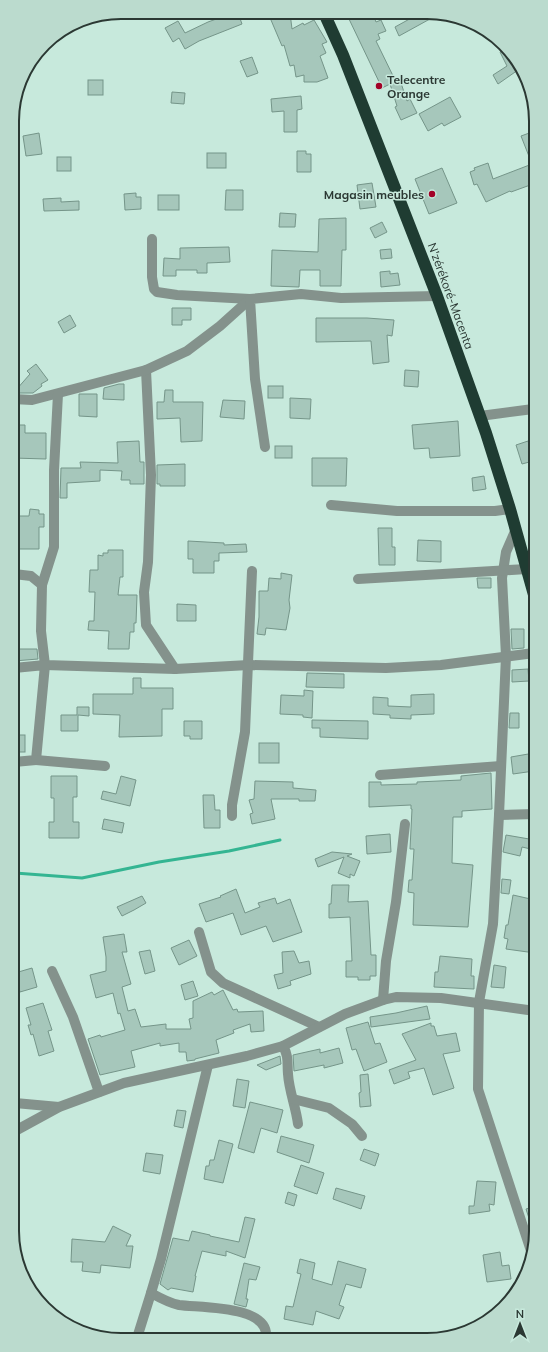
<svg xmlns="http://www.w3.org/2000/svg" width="548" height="1352" font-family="Mulish,sans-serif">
	<rect width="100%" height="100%" fill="#c7e9dc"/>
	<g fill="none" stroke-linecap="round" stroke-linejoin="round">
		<!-- stream -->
		<path stroke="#34b592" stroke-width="3" d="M15 873 82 878 159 862 229 851 280 840"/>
	</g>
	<!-- building -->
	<g fill="#a6c7bb" stroke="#759589">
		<path d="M233 13H238L242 24 199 41 185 49 179 38 173 42 165 28 178 21 185 33 208 22Z"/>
		<path d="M268 13H290L292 29 303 23 304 25 314 20 327 42 322 44 326 53 320 56 328 78 317 82H304V75L296 77 294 65 290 66 284 45 282 46Z"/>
		<path d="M360 14H369L371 18 374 17 376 22 381 20 386 31 378 34 380 39 376 41 397 84 401 83 407 101 410 99 417 113 401 120 395 107 397 106 390 84 382 88 349 19Z"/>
		<path d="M414 14H439L399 36 395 27 415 16Z"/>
		<path d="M505 49 518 70 498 84 493 75 507 66 500 52Z"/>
		<path d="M252 57 258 73 247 77 240 61Z"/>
		<rect x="88" y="80" width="15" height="15"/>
		<path d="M172 92 185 93 184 104 171 103Z"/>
		<path d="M301 96 302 109 297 110V132H284V111L272 112 271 99Z"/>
		<path d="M450 97 461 117 444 126 442 123 428 131 419 114Z"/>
		<path d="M532 132 533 184 511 192 510 191 486 202 477 184 474 185 470 172 475 170 474 168 488 163 493 179 532 164 521 136Z"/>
		<path d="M39 133 42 154 26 156 23 136Z"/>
		<path d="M297 151H306V154H311V172H297Z"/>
		<rect x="207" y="153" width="19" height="15"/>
		<rect x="57" y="157" width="14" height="14"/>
		<path d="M442 168 457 203 429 214 415 179Z"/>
		<path d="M372 183 376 207 360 209 357 185Z"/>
		<path d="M226 190H243V210H225Z"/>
		<path d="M136 193V197H141V209L125 210 124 194Z"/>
		<rect x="158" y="195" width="21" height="15"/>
		<path d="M61 198V202L79 201V210L44 211 43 199Z"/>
		<path d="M280 213 296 214 295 227H279Z"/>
		<path d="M346 218V250H342L341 286H320V270H300L299 287 271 286 272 250 318 252 319 219Z"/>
		<path d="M382 222 387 232 375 238 370 228Z"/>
		<path d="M229 247 230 262 207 263V273H197V270H176V276H163L164 258 180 259V248Z"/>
		<path d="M391 249 392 258 381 259 380 250Z"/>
		<path d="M390 271V274L398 273 400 285 381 287 380 272Z"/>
		<path d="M172 308H191V320H182V325H172Z"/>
		<path d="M70 315 76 326 64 333 58 322Z"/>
		<path d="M316 318H367L394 320 392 336 387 335 389 362 373 364 371 341 316 342Z"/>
		<path d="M36 364 48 380 41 384 42 386 33 393H18L16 390 30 374 27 371Z"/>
		<path d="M405 370 419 371 418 387 404 386Z"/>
		<path d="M119 384H124V400L103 399 104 388Z"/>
		<rect x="268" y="386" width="15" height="12"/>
		<path d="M165 390H173V402H203L202 441 181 442 180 418 157 419V402H164Z"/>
		<path d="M79 394H97V417L79 416Z"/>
		<path d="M290 398 311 399 310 419 290 418Z"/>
		<path d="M223 400 245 401 244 419 220 417Z"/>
		<path d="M458 421 460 456 430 458 429 448 414 449 412 425Z"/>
		<path d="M13 425H25V433H46V459L13 458Z"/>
		<path d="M139 441 140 462H144V484H130V480H121L122 471 100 470V481L67 483V498H60L61 468H81L80 462 118 463 117 442Z"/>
		<path d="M528 441 533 461 522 464 516 445Z"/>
		<rect x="275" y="446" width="17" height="12"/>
		<path d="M312 458H347L346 486H312Z"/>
		<path d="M185 464V486H160V484H157V465Z"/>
		<path d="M484 476 486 489 473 491 472 478Z"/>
		<path d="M30 509 39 510V514H44V527H39V549H14V537H15L16 533V516H29Z"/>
		<path d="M378 528H392V547H395V565H379Z"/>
		<path d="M418 540 441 541V562L417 561Z"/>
		<path d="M188 541 224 543V545L246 544 247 552 219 553V561H214V573H193V559H188Z"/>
		<path d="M108 550H123V577H120L118 595H137L136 623H134V632H130L129 649H108L109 631 88 630 89 621H94L95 592H89L90 570H98V555L103 556V553H108Z"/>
		<path d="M281 573 292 575 289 600 290 608 286 630 266 628 265 635 257 634 259 617V591H268L269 578 281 579Z"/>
		<path d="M477 578H491V588H478Z"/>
		<path d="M177 604 196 605V621H177Z"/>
		<path d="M511 629H524V648L512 649Z"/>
		<path d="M14 649H37L38 659 14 661Z"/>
		<path d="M528 669 529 681 512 682V670Z"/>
		<path d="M307 673 344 674V688L306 687Z"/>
		<path d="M133 678H141V688H173V709H162V736L119 737 120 715 93 714V694H133Z"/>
		<path d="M304 690 313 691 312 718 303 717V715L280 714 281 695 304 696Z"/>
		<path d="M434 694V714L411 715V719L390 718V715L373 714V697L388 698V706L411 707V695Z"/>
		<path d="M77 707H89V716L78 715V731H61V715H77Z"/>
		<path d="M510 713H519V728H509Z"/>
		<path d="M312 720 368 721V739L320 737V728H312Z"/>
		<path d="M184 721H202V739H190V736H184Z"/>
		<rect x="14" y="735" width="11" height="17"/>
		<rect x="259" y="743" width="20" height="20"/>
		<path d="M534 753V771L513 774 511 757Z"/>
		<path d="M491 773 492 809 462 811V817H453L452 863 473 865 468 927 413 925 414 893 408 892 409 880H412L414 849H410L412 809H411V805L369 807V782H381V785L417 784V782L461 780V776Z"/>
		<path d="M51 776H77V797H73V822H79V838H49V822H54V798H51Z"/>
		<path d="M121 776 136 780 130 806 101 799 103 791 116 794Z"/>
		<path d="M255 781 293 782V788L316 790 315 801H299V799H271L275 819 252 824 250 814 253 813 249 800 254 799Z"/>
		<path d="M203 795H214L215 810H220V828H204Z"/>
		<path d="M104 819 124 823 122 833 102 829Z"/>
		<path d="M390 834 391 852 367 854 366 836Z"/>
		<path d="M506 835 535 840V850L522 847 520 856 503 852Z"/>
		<path d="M332 852 352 854 347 856 360 861 354 876 350 874V878L338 873 344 857 318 867 315 859Z"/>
		<path d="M502 879 511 880 509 894 501 893Z"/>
		<path d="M332 885H349L348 902 368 901 371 955H376V976H370V980H358V977H346V961H352L350 917 329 918V904H331Z"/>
		<path d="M236 889 245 913 260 907 258 903 275 898 277 904 290 899 302 932 273 942 266 926 241 935 233 913 206 922 199 904 221 897 220 896Z"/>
		<path d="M513 895 535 900V953L506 949 508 939 504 938 506 925H508Z"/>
		<path d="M142 896 146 903 134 910 122 916 117 907Z"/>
		<path d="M124 934 127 952H122L131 984 122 987 128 1011 135 1009 141 1027 166 1024V1029H191L189 1019 193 1018V1001L212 992 214 995 223 990 233 1010 237 1009 238 1012 263 1011 264 1031 251 1032 250 1024 233 1030 234 1033 216 1040 219 1053 195 1059V1060L187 1061 186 1052H179V1043L160 1046V1043L131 1051 135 1067 100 1075 88 1039 100 1035 101 1037 125 1030 120 1013 118 1014 113 993 96 998 90 975 106 971V957L103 937Z"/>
		<path d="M189 940 197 956 179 965 171 948Z"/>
		<path d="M150 950 155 971 145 974 139 952Z"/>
		<path d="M294 951 299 963 309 961 311 974 290 981 291 985 278 989 274 975 283 973 282 952Z"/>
		<path d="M440 956 472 959 471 976H474V989L434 987 435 972H438Z"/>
		<path d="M494 965 506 967 504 988 491 987Z"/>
		<path d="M32 968 37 987 20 992 15 973Z"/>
		<path d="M193 981 198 996 185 1000 181 985Z"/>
		<path d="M43 1003 52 1030 48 1031 54 1051 39 1056 33 1034 31 1035 28 1025H31L26 1008Z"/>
		<path d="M427 1006 430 1019 371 1027 370 1017 396 1013Z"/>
		<path d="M368 1022 375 1044 380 1043 387 1062 364 1071 356 1049 352 1050 346 1028Z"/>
		<path d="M431 1023V1026H434L437 1036 456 1033 460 1051 443 1054 454 1088 433 1095 424 1068 408 1072 410 1078 394 1084 389 1070 416 1060 402 1034Z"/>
		<path d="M339 1048 343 1063 324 1068V1065L294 1071 293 1055 320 1049V1053Z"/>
		<path d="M280 1056 281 1064 266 1070 257 1065Z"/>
		<path d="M368 1074 371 1106 360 1107 359 1093 361 1092 360 1075Z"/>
		<path d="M237 1079 249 1081 245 1108 233 1106Z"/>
		<path d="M250 1102 283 1110 277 1133 261 1128 254 1153 238 1148Z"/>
		<path d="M177 1110 186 1111 183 1128 174 1126Z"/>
		<path d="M281 1136 314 1145 309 1163 277 1152Z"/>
		<path d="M219 1140 233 1144 223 1183 204 1179 206 1166H209L210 1160H214Z"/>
		<path d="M364 1149 379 1154 375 1166 360 1160Z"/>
		<path d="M146 1153 163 1155 160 1174 143 1171Z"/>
		<path d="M301 1165 324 1173 317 1194 294 1186Z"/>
		<path d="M477 1181 496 1182 494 1205 489 1204 490 1211 469 1214V1206H474Z"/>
		<path d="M336 1188 365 1196 361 1209 333 1199Z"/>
		<path d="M288 1192 297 1195 294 1206 285 1203Z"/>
		<path d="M536 1206V1234H534L526 1209Z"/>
		<path d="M245 1217 255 1219 245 1258 226 1251V1256L202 1251 195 1276H196L193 1292 171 1288 168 1290 160 1284 173 1238 189 1241 192 1231 210 1235V1236L239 1242Z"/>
		<path d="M113 1226 131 1235 126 1246H133L130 1268 101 1265 100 1273 82 1271 83 1262H71L72 1239 105 1242Z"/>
		<path d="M500 1252 502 1266 509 1265 511 1279 487 1282 483 1255Z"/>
		<path d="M300 1259 315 1263 312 1279 332 1285 338 1261 366 1269 361 1288 346 1284 339 1305 344 1307 339 1319 316 1311 313 1325 284 1319 286 1306 293 1307 301 1274 297 1273Z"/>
		<path d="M244 1263 260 1267 256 1280 249 1279 246 1299H248L246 1307 234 1304Z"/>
	</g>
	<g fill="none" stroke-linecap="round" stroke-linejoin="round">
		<!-- minor -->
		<g stroke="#84928c" stroke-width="10">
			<path d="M152 239V277L154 289 157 292 177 295 250 299"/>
			<path d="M146 370 151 475 148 562 144 592 146 625 175 669"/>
			<path d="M13 399 32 400 146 370 187 351 220 326 250 299"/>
			<path d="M480 416 533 409"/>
			<path d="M265 447 255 379 250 299 301 294 341 298 437 296"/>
			<path d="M331 505 397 511H495L510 509"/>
			<path d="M516 529 506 552 502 578 506 656 499 815 493 924 479 1002 478 1089 532 1254"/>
			<path d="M14 574 31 576 42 585 41 631 45 665 175 669 249 665 386 668 441 665 534 653"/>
			<path d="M358 579 527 569"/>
			<path d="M42 585 54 547V470L58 394"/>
			<path d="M14 668 45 665 36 760 14 762"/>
			<path d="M36 760 105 766"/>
			<path d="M380 775 501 766"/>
			<path d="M499 815 535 814"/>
			<path d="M232 816V805L245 732 252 571"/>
			<path d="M199 932 211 972 223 983 319 1027"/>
			<path d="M52 971 73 1017 99 1092"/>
			<path d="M383 1000 386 961 396 902 405 824"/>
			<path d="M283 1046C289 1057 287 1062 288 1074 289 1091 296 1107 298 1124"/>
			<path d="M208 1065 161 1259 151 1293C160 1298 169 1303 179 1305 200 1308 269 1305 266 1337"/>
			<path d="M293 1099 329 1108 352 1124 362 1136"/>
			<path d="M15 1103 59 1107"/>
			<path d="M15 1131 59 1107 124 1083 247 1056 283 1046 345 1014 383 1000 396 997 441 998 535 1011"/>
			<path d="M137 1338 151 1293"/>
		</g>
		<!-- highway -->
		<path stroke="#1f3c32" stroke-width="12" d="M324 13 343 55 437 296 486 433 510 509 534 595"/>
	</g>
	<!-- markers -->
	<g fill="#a20227" stroke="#c7e9dc" stroke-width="1.5">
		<circle cx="379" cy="86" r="4"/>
		<circle cx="432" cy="194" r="4"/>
	</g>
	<g text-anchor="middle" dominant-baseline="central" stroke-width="3" stroke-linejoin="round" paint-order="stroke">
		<!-- poi labels -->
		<g font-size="12" font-weight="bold" fill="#2b3833" stroke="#c7e9dc" text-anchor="start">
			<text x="387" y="79">Telecentre<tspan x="387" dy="14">Orange</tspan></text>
			<text x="424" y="194" text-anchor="end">Magasin meubles</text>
		</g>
		<!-- street labels -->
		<g font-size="12" fill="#2b3833" stroke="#c7e9dc">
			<text transform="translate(451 296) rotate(70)">N'zérékoré-Macenta</text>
		</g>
	</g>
	<!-- crop -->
	<path d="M0 0H548V1352H0ZM121 19H427A102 102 0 0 1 529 121V1231A102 102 0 0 1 427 1333H121A102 102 0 0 1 19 1231V121A102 102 0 0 1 121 19Z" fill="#bbdbce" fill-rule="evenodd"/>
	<path fill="none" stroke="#2b3833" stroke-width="2" d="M121 19H427A102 102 0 0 1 529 121V1231A102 102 0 0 1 427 1333H121A102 102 0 0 1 19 1231V121A102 102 0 0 1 121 19Z"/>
	<!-- north arrow -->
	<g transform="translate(520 1324)" stroke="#c7e9dc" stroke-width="3" paint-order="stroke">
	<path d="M0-3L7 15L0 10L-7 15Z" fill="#2b3833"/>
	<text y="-6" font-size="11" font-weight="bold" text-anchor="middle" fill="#2b3833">N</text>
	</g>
</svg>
